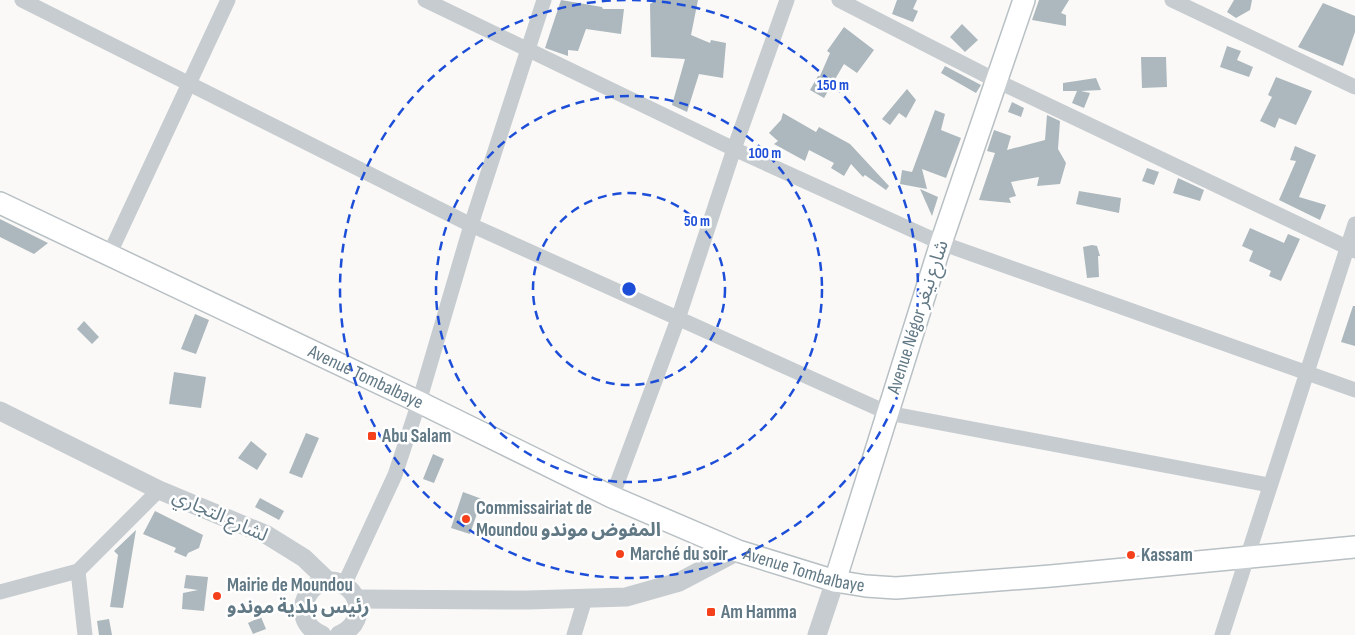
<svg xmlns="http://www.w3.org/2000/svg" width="1355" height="635" font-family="'Sofia Sans Condensed','Noto Sans Arabic',sans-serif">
	<rect width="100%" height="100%" fill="#faf9f7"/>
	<!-- building -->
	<g fill="#acb8bd">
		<path d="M561 0 602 7 603 9H624L621 34 586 29 578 51 568 50V56L545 48Z"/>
		<path d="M656 0H698L691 35 710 43 711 40 726 43 723 78 699 74 687 112 672 105 685 59 651 57 650 4Z"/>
		<path d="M897 0H917L913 9 918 11 913 22 892 14Z"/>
		<path d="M1039 0H1069L1061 13 1066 15V26L1032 20Z"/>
		<path d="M1234 0H1252L1250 10 1236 18 1227 12Z"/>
		<path d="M1323 3 1355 16V32L1343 66 1298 47Z"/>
		<path d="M962 24 978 40 965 52 950 37Z"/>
		<path d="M844 27 874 50 857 73 844 64 824 98 810 90 818 76H820L830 53 827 51Z"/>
		<path d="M1227 46 1241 51 1237 60 1253 67 1249 77 1220 67Z"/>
		<path d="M1141 57H1166L1167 87 1142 88Z"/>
		<path d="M945 66 981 85 976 93 941 73Z"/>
		<path d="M1276 77 1312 91 1296 125 1279 118 1275 128 1260 121 1272 97 1268 95Z"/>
		<path d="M1096 78 1101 90 1081 91 1090 93 1084 108 1072 103 1077 91H1063V83Z"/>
		<path d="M907 89 916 100 906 118 899 113 890 125 882 119Z"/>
		<path d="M1012 102 1024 108 1021 117 1008 112Z"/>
		<path d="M935 110 945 114 941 130 961 138 946 178 922 169 927 189 900 184 902 170 912 172Z"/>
		<path d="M783 113 816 132 819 127 850 144 889 186 886 190 865 175 863 177 851 164 844 176 831 168 834 163 809 150 805 161 774 144 778 141 769 133 781 120Z"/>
		<path d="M1047 115 1060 121 1058 149 1066 163 1060 184 1037 186 1039 177 1011 182 1016 196 1009 198 1011 203 979 200 995 153 987 151 994 130 1011 136 1007 150 1045 140Z"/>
		<path d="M1295 146 1316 155 1299 197 1326 205 1320 220 1279 200 1296 161 1290 160Z"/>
		<path d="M1147 168 1159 172 1154 185 1142 181Z"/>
		<path d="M1178 178 1204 190 1200 201 1173 193Z"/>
		<path d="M920 189 938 197 932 216Z"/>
		<path d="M1079 191 1121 198 1119 213 1076 204Z"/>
		<path d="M0 219 48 243 34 254 0 237Z"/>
		<path d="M1250 228 1284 243 1288 234 1300 239 1281 281 1269 276 1271 271 1249 261 1253 251 1242 246Z"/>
		<path d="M1092 245 1097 246 1100 256H1098L1099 277 1087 278 1083 247Z"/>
		<path d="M1353 306H1355V346L1341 342Z"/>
		<path d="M195 314 209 320 196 354 181 349Z"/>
		<path d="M84 321 99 337 92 344 77 329Z"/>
		<path d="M174 372 206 377 201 408 169 404Z"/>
		<path d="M306 433 319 438 302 478 289 473Z"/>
		<path d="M251 441 267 454 257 470 238 458Z"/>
		<path d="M433 454 444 459 434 483 423 479Z"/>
		<path d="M463 492 482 499 470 534 451 528Z"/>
		<path d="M260 498 284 511 279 520 255 507Z"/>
		<path d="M155 511 203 535 199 548 188 553 186 557 174 552 176 548 143 534Z"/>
		<path d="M136 530 123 608 110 607 118 555 114 551Z"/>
		<path d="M186 575 208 577 204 611 182 609 183 593 198 590 184 588Z"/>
		<path d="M261 617 266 629 253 634 248 623Z"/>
		<path d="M109 619 112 635H99L97 621Z"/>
	</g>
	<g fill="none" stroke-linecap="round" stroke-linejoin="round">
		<!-- secondary casing -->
		<g stroke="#b8c0c4" stroke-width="24">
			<g id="secondary">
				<path id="s1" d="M0 203 419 402 612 497 738 551 835 581 866 586 896 588 1051 576 1355 547"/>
				<path d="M835 581 941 243 1024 0"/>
			</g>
		</g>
		<!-- minor -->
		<g stroke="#c6cccf" stroke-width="15">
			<path d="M22 0 471 225 888 413 1269 485"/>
			<path d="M425 0 734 149 941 243 1355 390"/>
			<path d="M839 0 997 81 1355 251"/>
			<path d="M1172 0 1355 87"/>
			<path d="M109 255 228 0"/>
			<path d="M612 497 678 319 734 149 787 0"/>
			<path d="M78 571 85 635"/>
			<path d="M344 585 395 475 419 402 471 225 544 0"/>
			<path d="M0 592 78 571 159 490"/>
			<path d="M574 635 585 599"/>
			<path d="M1222 635 1355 224"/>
		</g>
		<!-- tertiary -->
		<g stroke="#c6cccf" stroke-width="19">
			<path d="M0 411 159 490 267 535 304 558 328 581"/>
			<path d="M356 599 528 600 626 597 679 582 738 551"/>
			<path d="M322 635C281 617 316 562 348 588 354 593 358 601 358 609 358 622 350 630 339 635"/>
			<path d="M817 635 835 581"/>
		</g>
		<!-- secondary -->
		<use href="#secondary" stroke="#fff" stroke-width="21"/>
	</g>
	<!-- distance rings -->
	<g fill="none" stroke="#1d4ed8" stroke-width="2.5" stroke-dasharray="9 6">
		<circle cx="629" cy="289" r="96"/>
		<circle cx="629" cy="289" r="193"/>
		<path d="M632 0A289 289 0 1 1 626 0"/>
	</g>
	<!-- markers -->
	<g fill="#f5401c" stroke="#fff" stroke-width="2">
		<rect x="367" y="431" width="10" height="10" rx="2.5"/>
		<circle cx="466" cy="519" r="5"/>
		<circle cx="620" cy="554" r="5"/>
		<circle cx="1131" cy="555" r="5"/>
		<circle cx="217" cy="596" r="5"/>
		<rect x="706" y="607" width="10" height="10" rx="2.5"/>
	</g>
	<g text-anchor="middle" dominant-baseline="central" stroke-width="5" stroke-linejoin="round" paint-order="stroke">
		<!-- street labels -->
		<g font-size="19" fill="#617885" stroke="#fff">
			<text transform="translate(918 317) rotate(-72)">Avenue Négor شارع نيغر</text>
			<text stroke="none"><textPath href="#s1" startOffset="405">Avenue Tombalbaye</textPath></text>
			<text transform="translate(220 516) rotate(24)">لشارع التجاري</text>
			<text stroke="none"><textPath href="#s1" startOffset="885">Avenue Tombalbaye</textPath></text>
		</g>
		<!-- poi labels -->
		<g font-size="19" font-weight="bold" fill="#617885" stroke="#fff" text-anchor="start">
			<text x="382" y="436">Abu Salam</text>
			<text x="476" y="508">Commissairiat de<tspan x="476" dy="22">Moundou المفوض موندو</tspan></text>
			<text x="630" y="554">Marché du soir</text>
			<text x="1141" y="555">Kassam</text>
			<text x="227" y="585">Mairie de Moundou<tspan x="227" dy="22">رئيس بلدية موندو</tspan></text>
			<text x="721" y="612">Am Hamma</text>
		</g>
	</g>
	<circle cx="629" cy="289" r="8" fill="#1d4ed8" stroke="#fff" stroke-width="2.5"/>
	<g font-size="15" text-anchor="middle" font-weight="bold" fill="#1d4ed8" stroke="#fff" stroke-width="5" stroke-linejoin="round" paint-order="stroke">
		<text x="833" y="90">150 m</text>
		<text x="765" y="158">100 m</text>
		<text x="697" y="226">50 m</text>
	</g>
</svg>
